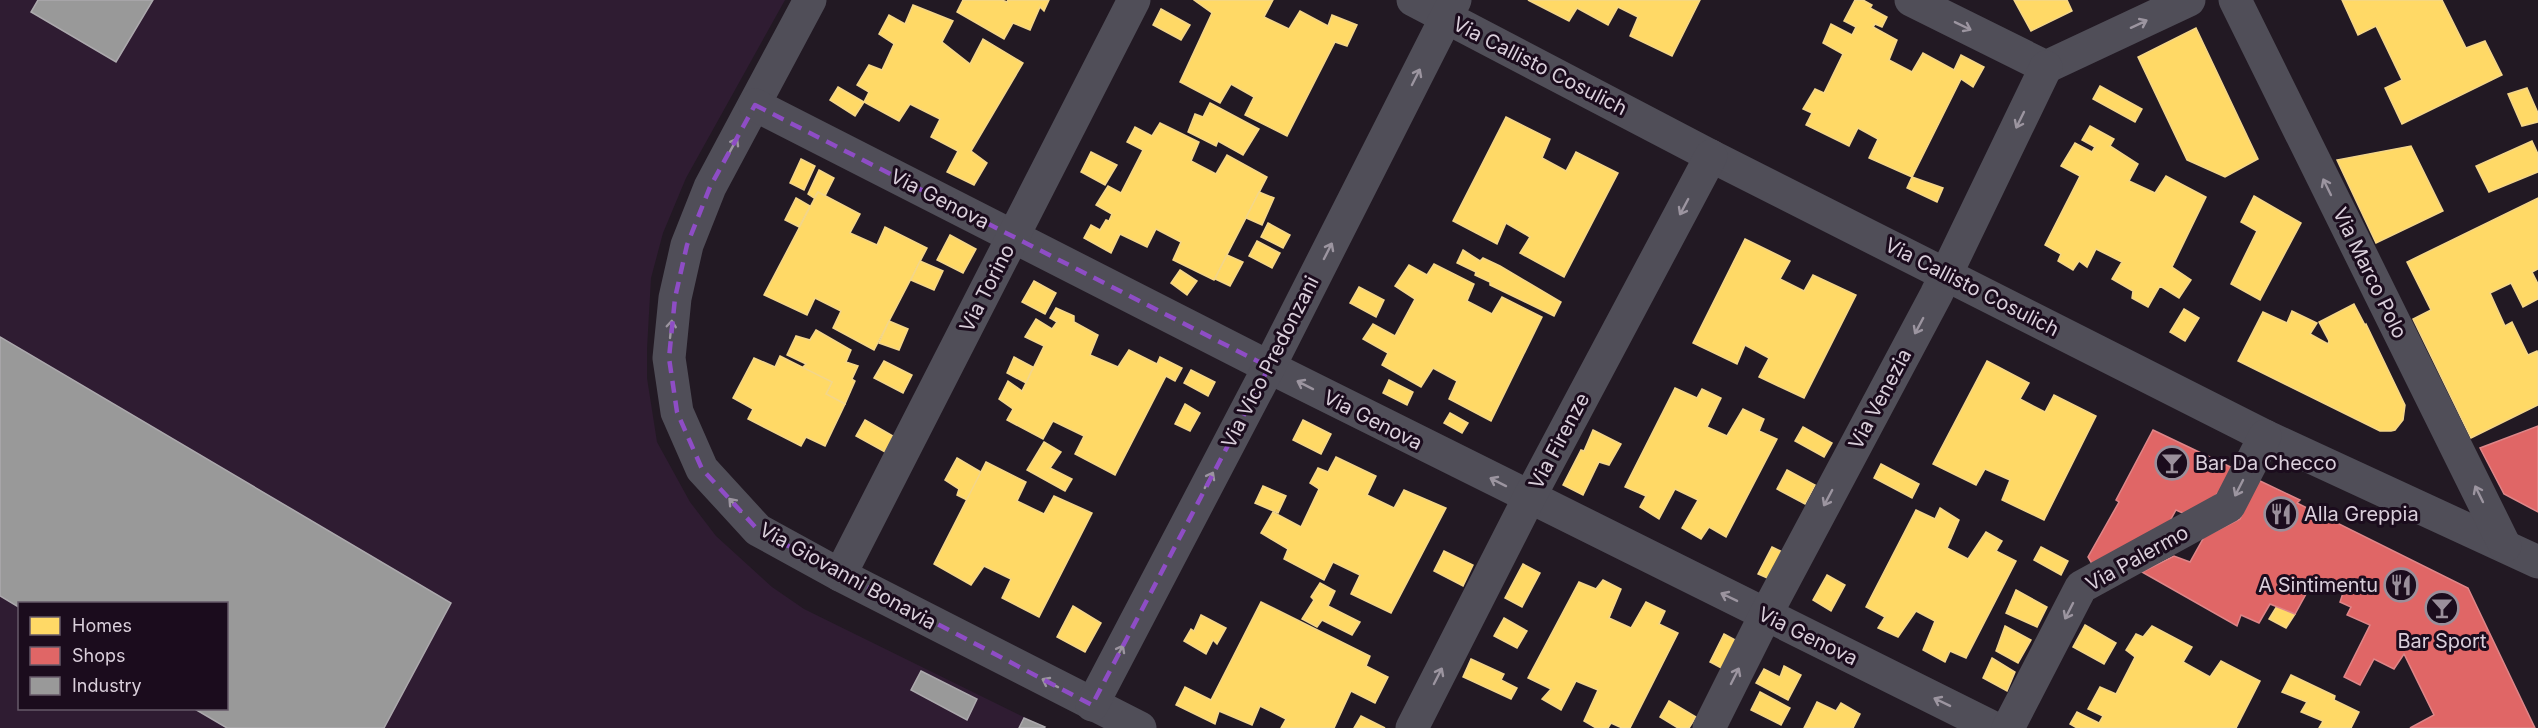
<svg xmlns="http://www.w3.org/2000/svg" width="2538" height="728" font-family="Inter,sans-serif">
	<rect width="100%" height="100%" fill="#221923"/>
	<!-- built -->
	<path fill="#2f1c32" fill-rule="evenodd" d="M0 0H785L686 178 663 233 651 278 647 349V378L657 442 690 502 716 536 772 587 804 609 1046 728H0ZM20 604H226V708H20Z"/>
	<!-- homes -->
	<g fill="#ffd966" stroke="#f4d689" stroke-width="1.5">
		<path d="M963 0H1002L1007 2 1008 0H1049L1044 11 1040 7 1030 30 1013 23 1004 39 957 12Z"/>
		<path d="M1273 0 1264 17 1289 29 1300 11 1328 26 1332 15 1357 25 1347 46 1335 42 1287 136 1245 115 1254 97 1231 84 1220 103 1180 82 1212 13 1194 0Z"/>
		<path d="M1528 0H1700L1672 56 1630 36 1638 17 1618 7 1608 25 1577 8 1569 21Z"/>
		<path d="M1855 0H1863L1872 5 1870 8 1887 17 1882 27 1875 24 1873 27 1897 40 1889 60 1912 72 1923 53 1954 70 1961 55 1984 67 1973 87 1961 79 1912 177 1869 158 1878 139 1858 128 1849 146 1806 125 1812 113 1803 109 1815 89 1824 93 1843 54 1823 43 1831 24 1852 35 1856 27 1844 21Z"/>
		<path d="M2014 0H2067L2072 11 2031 31Z"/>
		<path d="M2342 0H2442L2466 48 2485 41 2502 75 2402 124 2385 88 2402 80 2376 26 2358 35Z"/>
		<path d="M913 5 953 21 942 42 970 64 983 39 1023 63 971 151 987 163 974 185 947 172 958 151 931 137 940 119 910 104 899 121 864 102 869 92 857 85 869 65 882 70 894 44 879 34 889 15 905 24Z"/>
		<path d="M1161 9 1190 25 1181 40 1153 25Z"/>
		<path d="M2196 28 2258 159 2225 177 2187 160 2138 57Z"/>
		<path d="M2100 86 2142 109 2135 122 2093 99Z"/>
		<path d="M838 87 864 102 855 116 830 100Z"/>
		<path d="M2527 88 2538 113V122L2522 126 2508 94Z"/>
		<path d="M1210 103 1259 129 1243 155 1218 141 1216 146 1188 132 1195 114 1203 117Z"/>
		<path d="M1506 117 1550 139 1542 158 1566 171 1576 152 1618 173 1564 277 1520 253 1530 237 1506 223 1497 244 1453 221Z"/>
		<path d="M1160 123 1199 142 1191 161 1216 174 1227 155 1267 177 1214 280 1173 260 1181 242 1156 229 1147 247 1120 234 1111 253 1084 238 1091 225 1100 230 1106 220 1109 221 1112 214 1096 205 1108 186 1121 193 1143 150 1127 142 1135 127 1152 136Z"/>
		<path d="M2090 126 2114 139 2110 146 2138 164 2129 181 2155 193 2166 176 2206 197 2172 267 2191 280 2179 298 2160 286 2148 307 2132 298 2133 291 2112 279 2122 262 2096 249 2087 267 2079 261 2073 270 2058 261 2061 254 2045 245 2080 176 2061 166 2075 143 2092 152 2095 147 2082 140Z"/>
		<path d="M2532 141 2538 154V172L2489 192 2476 166Z"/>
		<path d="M2411 146 2443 211 2376 243 2337 160Z"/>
		<path d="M1091 152 1117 165 1105 185 1081 172Z"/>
		<path d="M801 159 815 166 804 190 790 183Z"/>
		<path d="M819 170 834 178 825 196 818 192 814 198 808 194Z"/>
		<path d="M1912 177 1943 188 1937 202 1907 188Z"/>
		<path d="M818 192 860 214 850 233 877 245 885 227 927 248 874 350 833 328 841 311 815 298 807 315 764 295Z"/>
		<path d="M1259 192 1274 198 1262 225 1246 218Z"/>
		<path d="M2254 196 2301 223 2260 300 2231 284 2257 231 2241 222Z"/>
		<path d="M796 198 810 206 799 227 785 220Z"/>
		<path d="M2538 198V269L2532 272 2538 284V299L2523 307 2511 283 2490 293 2505 326 2512 322 2528 355 2537 351 2538 354V405L2471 438 2413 319 2431 310 2407 262Z"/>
		<path d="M1268 223 1290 235 1283 248 1261 237Z"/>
		<path d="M950 235 976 249 963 273 937 260Z"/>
		<path d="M1745 239 1790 261 1780 279 1804 291 1813 275 1856 295 1804 398 1759 377 1769 358 1745 345 1737 364 1693 343Z"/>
		<path d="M1257 241 1280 253 1272 268 1249 256Z"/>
		<path d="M1463 250 1480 261 1483 258 1500 266 1561 302 1554 316 1490 285V282L1475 275 1476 272 1457 263Z"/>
		<path d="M1227 255 1243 262 1230 286 1215 279Z"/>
		<path d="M920 261 943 271 934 290 911 280Z"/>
		<path d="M1434 264 1474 284 1467 301 1492 314 1502 297 1542 317 1491 421 1449 399 1457 381 1433 368 1421 387 1382 365 1388 353 1363 339 1373 324 1395 336 1415 299 1395 286 1409 265 1427 275Z"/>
		<path d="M1180 270 1197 281 1187 295 1171 283Z"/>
		<path d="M1034 281 1056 293 1045 314 1022 302Z"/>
		<path d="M1359 287 1384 300 1376 317 1350 303Z"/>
		<path d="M2354 304 2365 325 2366 324 2405 405 2403 420 2395 430 2391 431H2380L2238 361 2263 312 2287 323 2292 311 2317 323 2310 334 2328 344 2329 341 2319 322Z"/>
		<path d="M1056 308 1074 316V322L1098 335 1090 355 1118 367 1129 350 1157 364 1160 357 1182 368 1175 381 1166 376 1115 475 1075 454 1084 436 1053 421 1043 439 1007 420 1013 409 999 399 1008 381 1022 391 1044 346 1025 337 1036 319 1052 329 1057 322 1050 318Z"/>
		<path d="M2184 309 2199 318 2185 341 2170 332Z"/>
		<path d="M889 321 908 329 899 350 879 343Z"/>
		<path d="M816 330 851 350 846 362 858 366 852 379 855 381 845 404 826 394 832 382 802 368 806 364 787 355 796 336 810 340Z"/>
		<path d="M780 356 832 382 826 394 845 404 825 446 806 437 801 446 748 419 753 409 733 398 754 358 775 367Z"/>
		<path d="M1014 357 1033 367 1026 383 1007 373Z"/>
		<path d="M884 361 912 375 903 393 874 378Z"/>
		<path d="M1987 361 2029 383 2020 399 2045 412 2054 395 2096 416 2044 520 2002 500 2010 480 1985 469 1976 485 1933 464Z"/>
		<path d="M1191 370 1215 382 1208 396 1184 383Z"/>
		<path d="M1389 380 1413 392 1407 405 1383 393Z"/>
		<path d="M1675 388 1697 398 1702 389 1721 398 1707 427 1727 436 1743 409 1764 419 1759 431 1777 439 1726 537 1709 527 1701 539 1682 528 1698 500 1675 489 1659 519 1640 507 1646 496 1625 487Z"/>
		<path d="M1185 404 1200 413 1190 431 1175 424Z"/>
		<path d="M1450 413 1468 423 1462 433 1444 423Z"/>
		<path d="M865 420 893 436 885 452 856 436Z"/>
		<path d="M1303 420 1331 434 1321 454 1293 440Z"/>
		<path d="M1803 427 1832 443 1824 457 1795 441Z"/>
		<path d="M1593 430 1621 444 1609 465 1599 462 1583 495 1563 485 1581 450 1584 451Z"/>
		<path d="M1044 442 1061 452 1050 468 1072 479 1065 491 1027 470Z"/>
		<path d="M1336 457 1376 476 1367 495 1394 508 1404 490 1446 508 1391 613 1351 594 1360 575 1333 562 1324 580 1284 559 1288 549 1261 533 1273 512 1301 527 1319 489 1310 483 1318 468 1328 472Z"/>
		<path d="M957 458 981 472 967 500 957 495 959 489 945 480Z"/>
		<path d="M986 462 1026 482 1017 501 1044 514 1054 496 1092 513 1039 617 1002 598 1011 579 984 566 971 585 934 564Z"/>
		<path d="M1881 464 1919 484 1912 498 1874 478Z"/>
		<path d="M1787 470 1815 485 1805 504 1777 489Z"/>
		<path d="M1263 486 1286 496 1278 513 1255 503Z"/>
		<path d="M1940 508 1959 520 1947 548 1968 559 1986 532 2002 541 1996 551 2016 561 1966 658 1950 651 1945 662 1923 650 1935 621 1916 611 1898 637 1878 628 1885 617 1866 607 1916 510 1935 519Z"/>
		<path d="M1772 547 1787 554 1774 581 1758 574Z"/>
		<path d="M2041 547 2068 561 2061 575 2034 560Z"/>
		<path d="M1444 551 1473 565 1463 586 1434 571Z"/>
		<path d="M1523 564 1540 573 1522 607 1505 598Z"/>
		<path d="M1827 575 1845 585 1831 611 1813 600Z"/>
		<path d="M1603 580 1621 589 1609 618 1631 628 1646 602 1665 611 1659 624 1678 633 1630 728H1622L1611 723 1608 728H1596L1584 721 1598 690 1576 681 1561 710 1542 699 1551 689 1528 678 1579 582 1596 589Z"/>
		<path d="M1320 583 1335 591 1328 606 1360 622 1352 635 1322 620 1317 627 1302 619 1314 600 1311 597Z"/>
		<path d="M2016 590 2047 607 2037 627 2006 613Z"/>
		<path d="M1261 602 1370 656 1366 666 1388 677 1375 703 1351 691 1334 728H1281L1286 719 1260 706 1252 725 1219 711 1215 724 1176 705 1185 687 1211 700Z"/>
		<path d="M1073 606 1101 623 1085 652 1057 637Z"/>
		<path d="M2277 606 2295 614 2286 628 2269 619Z"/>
		<path d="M1201 615 1226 628 1217 644 1213 640 1206 654 1184 641 1191 629 1194 631Z"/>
		<path d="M1504 618 1527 631 1517 648 1494 636Z"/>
		<path d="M2085 625 2116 643 2104 664 2073 647Z"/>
		<path d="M2005 626 2031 640 2018 663 1996 651Z"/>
		<path d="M2152 626 2192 647 2183 662 2210 677 2221 661 2260 681 2236 728H2077L2070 724 2077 712 2099 723 2103 716 2088 709 2100 687 2116 694 2135 657 2126 650 2136 634 2143 637Z"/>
		<path d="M1724 634 1739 642 1725 670 1710 662Z"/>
		<path d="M1992 658 2015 672 2007 691 1983 678Z"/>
		<path d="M1471 659 1504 674 1501 680 1517 688 1511 699 1463 677Z"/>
		<path d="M1784 666 1801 675 1788 700 1756 683 1764 669 1780 677Z"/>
		<path d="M2291 675 2335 696 2334 700 2359 712 2351 728H2319L2323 721 2301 712 2307 702 2282 692Z"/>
		<path d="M1760 692 1790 708 1781 725 1751 710Z"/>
		<path d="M1669 701 1696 717 1689 728H1678L1660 717Z"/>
		<path d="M1817 702 1836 711 1841 703 1860 714 1853 728H1804Z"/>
		<path d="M1361 716 1385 728H1354Z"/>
	</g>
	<!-- shops -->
	<g fill="#e06666" stroke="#de8689" stroke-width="1.5">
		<path d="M2538 426V512L2504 494 2480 448Z"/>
		<path d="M2153 430 2241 472 2192 517 2176 510 2166 528 2095 569 2088 557 2119 502 2116 500Z"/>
		<path d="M2258 480 2300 500 2297 503 2468 588 2535 728H2410L2434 715 2404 654 2394 669 2374 659 2360 685 2344 677 2370 625 2347 615 2351 607 2340 602 2343 593 2316 576 2295 614 2270 604 2259 623 2241 615 2237 626 2142 572 2174 556 2190 562 2204 537 2240 519Z"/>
	</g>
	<!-- industry -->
	<g fill="#999" stroke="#aca9ad" stroke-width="1.5">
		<path d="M38 0H153L116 62 31 12Z"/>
		<path d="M0 337 451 603 384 728H227L193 708H226V604H20V608L0 596Z"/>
		<path d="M921 671 977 699 967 720 911 690Z"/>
		<path d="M1024 718 1045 727 1044 728H1019Z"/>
	</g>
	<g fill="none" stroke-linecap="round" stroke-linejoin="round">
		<!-- minor -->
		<g stroke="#504e58" stroke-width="33">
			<path d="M810 0 710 187 687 245 675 298 669 358 677 412 702 469 758 530 840 575 1140 728"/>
			<path d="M1413 0 1711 156 2265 436 2538 562"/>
			<path d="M1911 0 2046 67 2189 0"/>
			<path d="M2235 0 2505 546"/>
			<path d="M755 105 1269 367 1994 728"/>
			<path d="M840 575 1134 0"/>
			<path d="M1092 705 1269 367 1455 0"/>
			<path d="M1412 728 1529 498 1711 156"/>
			<path d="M1709 728 1765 616 1936 295 2046 67"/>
			<path d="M2008 728 2081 587 2229 506 2265 436"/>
		</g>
	</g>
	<!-- one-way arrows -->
	<defs><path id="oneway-shaft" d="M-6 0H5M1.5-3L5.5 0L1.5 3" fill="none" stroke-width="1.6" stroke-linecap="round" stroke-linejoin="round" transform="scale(1.5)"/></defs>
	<g stroke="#9c95a0">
		<use href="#oneway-shaft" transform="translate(2139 24) rotate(-25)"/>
		<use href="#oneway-shaft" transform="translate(1963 26) rotate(26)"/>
		<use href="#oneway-shaft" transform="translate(1416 77) rotate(-63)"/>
		<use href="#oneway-shaft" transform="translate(2020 120) rotate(116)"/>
		<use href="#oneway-shaft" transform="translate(733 146) rotate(-61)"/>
		<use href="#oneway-shaft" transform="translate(2327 187) rotate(-116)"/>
		<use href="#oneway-shaft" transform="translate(1684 207) rotate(118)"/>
		<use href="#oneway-shaft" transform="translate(1328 251) rotate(-63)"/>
		<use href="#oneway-shaft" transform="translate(1919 326) rotate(118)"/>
		<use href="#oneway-shaft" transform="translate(671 329) rotate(-84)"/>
		<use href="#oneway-shaft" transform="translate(1305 385) rotate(-153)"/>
		<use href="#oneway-shaft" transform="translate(1209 480) rotate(-62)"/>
		<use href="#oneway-shaft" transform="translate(1498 482) rotate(-153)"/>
		<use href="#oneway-shaft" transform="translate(2239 488) rotate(117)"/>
		<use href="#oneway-shaft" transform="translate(2479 494) rotate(-116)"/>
		<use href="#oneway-shaft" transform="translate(1828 498) rotate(118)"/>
		<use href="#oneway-shaft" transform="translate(735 505) rotate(-132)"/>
		<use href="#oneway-shaft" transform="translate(1729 597) rotate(-154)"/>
		<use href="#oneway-shaft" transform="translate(2069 611) rotate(117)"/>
		<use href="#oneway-shaft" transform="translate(1119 653) rotate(-62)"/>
		<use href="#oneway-shaft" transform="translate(1438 676) rotate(-63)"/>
		<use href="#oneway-shaft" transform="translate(1735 676) rotate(-63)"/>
		<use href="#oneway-shaft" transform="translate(1050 683) rotate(-153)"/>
		<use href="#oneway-shaft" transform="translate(1942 702) rotate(-154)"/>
	</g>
	<!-- marked area -->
	<path fill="none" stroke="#8e4dc5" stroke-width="4.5" stroke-dasharray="12 8" stroke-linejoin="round" d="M755 105 1269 367 1092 705 758 530 702 469 677 412 669 358 675 298 687 245 710 187Z"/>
	<!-- icons -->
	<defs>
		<g id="bar-ring" transform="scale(1.725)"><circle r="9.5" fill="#1b0c1d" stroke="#9a8f9b" stroke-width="1.5"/><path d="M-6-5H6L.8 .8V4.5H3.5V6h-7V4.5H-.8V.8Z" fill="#9a8f9b"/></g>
		<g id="restaurant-ring" transform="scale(1.725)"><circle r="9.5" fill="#1b0c1d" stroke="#9a8f9b" stroke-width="1.5"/><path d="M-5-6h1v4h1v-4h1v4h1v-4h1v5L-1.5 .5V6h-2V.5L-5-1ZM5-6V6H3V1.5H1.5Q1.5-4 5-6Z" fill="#9a8f9b"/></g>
	</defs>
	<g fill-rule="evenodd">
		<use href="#bar-ring" x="2172" y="463"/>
		<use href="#restaurant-ring" x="2281" y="514"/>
		<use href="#restaurant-ring" x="2401" y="585"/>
		<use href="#bar-ring" x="2442" y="608"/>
	</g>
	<g text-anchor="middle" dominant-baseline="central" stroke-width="6" stroke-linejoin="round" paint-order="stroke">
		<!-- street labels -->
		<g font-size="20" fill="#dacfdb" stroke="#1b0c1d">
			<text transform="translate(1540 66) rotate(27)">Via Callisto Cosulich</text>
			<text transform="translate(940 199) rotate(27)">Via Genova</text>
			<text transform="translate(2370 273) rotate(64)">Via Marco Polo</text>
			<text transform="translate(1972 287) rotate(27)">Via Callisto Cosulich</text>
			<text transform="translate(987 288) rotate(-63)">Via Torino</text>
			<text transform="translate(1270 362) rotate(-63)">Via Vico Predonzani</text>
			<text transform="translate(1880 399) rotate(-62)">Via Venezia</text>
			<text transform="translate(1373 420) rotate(27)">Via Genova</text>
			<text transform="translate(1559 441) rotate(-62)">Via Firenze</text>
			<text transform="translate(2137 558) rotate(-29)">Via Palermo</text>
			<text transform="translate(848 576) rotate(29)">Via Giovanni Bonavia</text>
			<text transform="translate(1808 636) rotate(26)">Via Genova</text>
		</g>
		<!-- poi labels -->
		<g font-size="20" fill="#dacfdb" stroke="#1b0c1d" text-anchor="start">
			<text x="2195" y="463">Bar Da Checco</text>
			<text x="2304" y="514">Alla Greppia</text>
			<text x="2378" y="585" text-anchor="end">A Sintimentu</text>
			<text x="2442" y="641" text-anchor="middle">Bar Sport</text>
		</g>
	</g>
	<!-- legend -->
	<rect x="18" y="602" width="210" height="108" fill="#1b0c1d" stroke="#675a69" stroke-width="1.5"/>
	<rect x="30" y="617" width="30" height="18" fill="#ffd966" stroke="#675a69" stroke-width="1.5"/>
	<text x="72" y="632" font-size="18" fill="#dacfdb">Homes</text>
	<rect x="30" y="647" width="30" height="18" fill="#e06666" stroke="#675a69" stroke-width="1.5"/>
	<text x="72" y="662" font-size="18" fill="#dacfdb">Shops</text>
	<rect x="30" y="677" width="30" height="18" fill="#999999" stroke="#675a69" stroke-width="1.5"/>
	<text x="72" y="692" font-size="18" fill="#dacfdb">Industry</text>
</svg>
